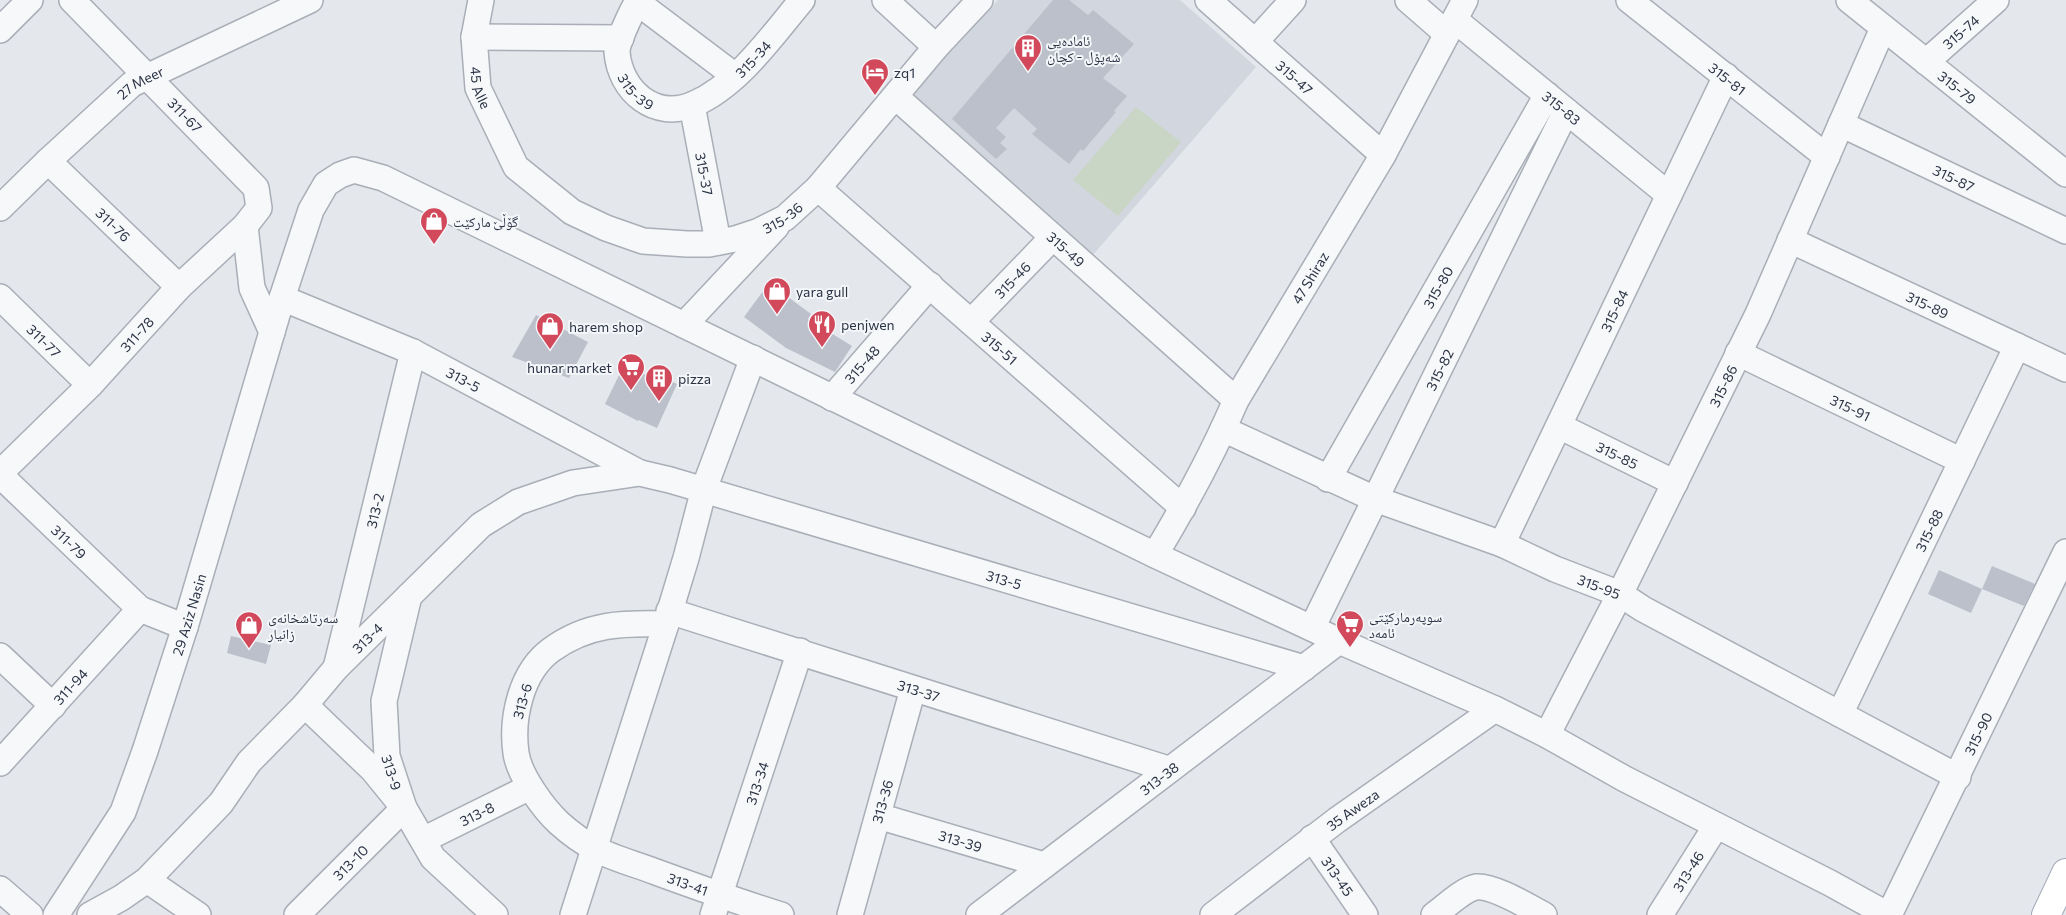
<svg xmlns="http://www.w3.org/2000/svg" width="2066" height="915" font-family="Commissioner,'Noto Naskh Arabic',sans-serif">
	<rect width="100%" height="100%" fill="#e4e7ec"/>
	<!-- built -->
	<path fill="#d2d6de" d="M998 0H1180L1256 67 1092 256 910 96Z"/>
	<!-- green -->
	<path fill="#c9d6c5" d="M1136 107 1181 142 1118 216 1073 180Z"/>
	<!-- building -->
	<g fill="#bbc0ca">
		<path d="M1053 0H1069L1088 15 1093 10 1134 44 1103 78 1127 96 1114 111 1116 112 1083 151 1081 149 1069 164 1032 134 1037 129 1014 108 996 128 1006 137 1000 143 1007 149 996 159 952 119Z"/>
		<path d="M769 283 811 314 808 319 852 346 835 372 786 348 744 317Z"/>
		<path d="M536 315 588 342 569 378 512 357Z"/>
		<path d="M623 367 659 379 660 376 677 384 657 428 639 420 638 421 605 404Z"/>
		<path d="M1992 566 2035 584 2024 606 1982 589Z"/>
		<path d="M1939 570 1982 589 1971 613 1928 594Z"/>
		<path d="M231 636 271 645 266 664 227 653Z"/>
	</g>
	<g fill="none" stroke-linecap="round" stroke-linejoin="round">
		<!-- minor casing -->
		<g stroke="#a9aeb7" stroke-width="28">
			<g id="minor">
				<path id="s1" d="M481 0 474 37 478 88 516 167 572 212 606 228 643 241 687 244H709L735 239 759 231 785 218 818 188 936 47 980 0"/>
				<path id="s2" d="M639 0C633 8 617 42 617 52 620 91 655 121 694 104 738 85 772 36 802 0"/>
				<path d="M885 0 936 47"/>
				<path id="s3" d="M1208 0 1383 155"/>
				<path d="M1408 0 1447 34"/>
				<path id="s4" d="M1629 0 1827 157"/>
				<path id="s5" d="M1849 0 2066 174"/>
				<path d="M637 2 735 76"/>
				<path id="s6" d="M1455 20 1669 195"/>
				<path d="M0 30 30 0"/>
				<path d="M474 37 621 38"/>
				<path d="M1255 42 1293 0"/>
				<path id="s7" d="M1926 62 1996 0"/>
				<path id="s8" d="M896 97 1236 400"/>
				<path id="s9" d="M692 105 718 242"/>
				<path id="s10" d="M1841 124 2066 231"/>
				<path id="s11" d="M48 161 179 287"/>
				<path id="s12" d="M818 188 1183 508"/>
				<path id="s13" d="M0 208 48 161 132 84 310 0"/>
				<path d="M245 226 252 288 272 332"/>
				<path id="s14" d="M1790 240 2066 369"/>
				<path id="s15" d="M0 297 90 385"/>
				<path id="s16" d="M282 298 413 352 640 473"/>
				<path id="s17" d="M971 322 1053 237"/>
				<path d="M684 325 776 227"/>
				<path id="s18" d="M1738 353 1962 461"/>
				<path id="s19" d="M832 398 930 285"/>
				<path id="s20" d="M1559 426 1675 483"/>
				<path id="s21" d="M1223 429 1375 499 1502 544 1555 569 1620 594 1643 609 1958 777"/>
				<path id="s22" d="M0 473 90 385 179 287 245 226 259 208 256 188 72 0"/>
				<path id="s23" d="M0 475 140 609 185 627"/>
				<path id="s24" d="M1328 479 1547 95"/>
				<path id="s25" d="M1502 544 1726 76"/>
				<path id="s26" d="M1155 555C1185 505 1213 454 1236 400L1383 155 1465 0"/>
				<path id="s27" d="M409 596 384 701 387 756 404 808 433 858 495 915"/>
				<path id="s28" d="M669 611 1168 769"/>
				<path id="s29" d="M666 624C623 623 588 623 551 650 521 672 511 718 516 753 519 775 543 808 559 823 569 832 584 843 596 849 614 859 636 864 656 872 697 887 739 902 781 915"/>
				<path id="s30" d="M1312 628 1566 111"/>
				<path d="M0 656 53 706"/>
				<path id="s31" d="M336 668 413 352"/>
				<path id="s32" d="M1840 714 2017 346"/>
				<path id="s33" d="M1547 735 1620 594 1758 314 1883 28"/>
				<path id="s34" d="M0 763 140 609"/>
				<path id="s35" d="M878 816 1044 865"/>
				<path id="s36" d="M1312 838 1365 915"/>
				<path id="s37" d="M423 840 530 787"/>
				<path d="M147 880 198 915"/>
				<path d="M0 889 30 915"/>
				<path id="s38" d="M56 915 123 812 145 751 185 627 282 298 311 210 326 184 340 175 354 170 383 178 1155 555 1339 641 1495 709 1547 735 1625 779 1830 883 1888 915"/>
				<path id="s39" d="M90 915 121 898 147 880 221 803 249 762 305 705 336 668 481 525 518 502 573 483 640 473 670 480 1304 668"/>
				<path id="s40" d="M297 915 404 808 373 770 305 705"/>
				<path d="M573 915 666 624 686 558 704 489 753 358"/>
				<path id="s41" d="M713 915 800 651"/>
				<path id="s42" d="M850 915 913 689"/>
				<path id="s43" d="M979 915 1339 641"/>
				<path id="s44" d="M1213 915 1337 820 1495 709"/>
				<path d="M1434 915C1445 907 1464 889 1476 887 1493 885 1529 907 1544 915"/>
				<path id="s45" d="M1660 915 1716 826"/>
				<path id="s46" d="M1889 915 2066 552"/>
			</g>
		</g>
		<!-- major casing -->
		<g stroke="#a3abb8" stroke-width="30">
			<path id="major" d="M2046 915 2066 873"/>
		</g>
		<!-- minor -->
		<use href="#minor" stroke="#f7f8fa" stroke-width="25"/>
		<!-- major -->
		<use href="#major" stroke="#fff" stroke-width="28"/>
	</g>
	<!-- icons -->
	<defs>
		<g id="building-pin" transform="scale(1.4375)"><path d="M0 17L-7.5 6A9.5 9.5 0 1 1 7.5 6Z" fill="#d1495b" stroke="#f4f6f9"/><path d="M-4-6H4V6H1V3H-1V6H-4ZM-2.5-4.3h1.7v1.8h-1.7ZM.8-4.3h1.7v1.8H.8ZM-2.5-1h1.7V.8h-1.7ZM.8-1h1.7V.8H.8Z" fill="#fff"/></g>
		<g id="hotel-pin" transform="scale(1.4375)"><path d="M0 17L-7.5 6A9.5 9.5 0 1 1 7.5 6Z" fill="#d1495b" stroke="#f4f6f9"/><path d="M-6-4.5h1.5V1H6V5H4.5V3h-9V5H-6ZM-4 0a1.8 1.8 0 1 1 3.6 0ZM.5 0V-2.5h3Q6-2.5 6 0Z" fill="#fff"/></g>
		<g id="shop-pin" transform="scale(1.4375)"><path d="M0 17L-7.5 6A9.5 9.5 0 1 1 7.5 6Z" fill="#d1495b" stroke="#f4f6f9"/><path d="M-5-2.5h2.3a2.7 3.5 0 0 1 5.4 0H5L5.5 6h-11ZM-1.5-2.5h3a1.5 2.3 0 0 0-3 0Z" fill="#fff"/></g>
		<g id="restaurant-pin" transform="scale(1.4375)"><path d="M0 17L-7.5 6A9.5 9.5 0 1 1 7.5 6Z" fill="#d1495b" stroke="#f4f6f9"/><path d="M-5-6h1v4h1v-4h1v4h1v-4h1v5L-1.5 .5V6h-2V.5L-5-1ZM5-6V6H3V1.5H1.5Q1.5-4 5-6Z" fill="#fff"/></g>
		<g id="supermarket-pin" transform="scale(1.4375)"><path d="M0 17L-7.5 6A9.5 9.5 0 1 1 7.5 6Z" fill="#d1495b" stroke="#f4f6f9"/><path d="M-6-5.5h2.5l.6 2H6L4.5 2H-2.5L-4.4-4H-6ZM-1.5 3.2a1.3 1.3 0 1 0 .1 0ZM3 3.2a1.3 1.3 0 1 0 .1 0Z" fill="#fff"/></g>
	</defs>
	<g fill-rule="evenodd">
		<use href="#building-pin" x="1028" y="48"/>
		<use href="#hotel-pin" x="875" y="72"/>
		<use href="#shop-pin" x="434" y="221"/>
		<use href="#shop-pin" x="777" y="291"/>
		<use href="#restaurant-pin" x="822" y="324"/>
		<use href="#shop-pin" x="550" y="326"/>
		<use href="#supermarket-pin" x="631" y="367"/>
		<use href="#building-pin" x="659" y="378"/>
		<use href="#supermarket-pin" x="1350" y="624"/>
		<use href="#shop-pin" x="249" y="625"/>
	</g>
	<g text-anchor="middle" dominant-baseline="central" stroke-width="4" stroke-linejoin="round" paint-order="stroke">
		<!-- street labels -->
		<g font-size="14" fill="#2b3445" stroke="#f4f6f9">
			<text stroke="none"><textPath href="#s7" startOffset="46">315-74</textPath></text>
			<text stroke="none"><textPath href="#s2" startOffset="241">315-34</textPath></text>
			<text stroke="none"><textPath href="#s3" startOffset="116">315-47</textPath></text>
			<text stroke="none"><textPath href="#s4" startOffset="126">315-81</textPath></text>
			<text stroke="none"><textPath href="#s13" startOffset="189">27 Meer</textPath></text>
			<text stroke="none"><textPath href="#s1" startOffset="89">45 Alle</textPath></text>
			<text stroke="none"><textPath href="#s5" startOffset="139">315-79</textPath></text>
			<text stroke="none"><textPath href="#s2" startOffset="102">315-39</textPath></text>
			<text stroke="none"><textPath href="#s6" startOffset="138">315-83</textPath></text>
			<text transform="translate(185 115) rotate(46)">311-67</text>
			<text stroke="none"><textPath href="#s9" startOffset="70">315-37</textPath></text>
			<text stroke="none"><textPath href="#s10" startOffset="125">315-87</textPath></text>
			<text stroke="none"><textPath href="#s1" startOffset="470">315-36</textPath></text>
			<text stroke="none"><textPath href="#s11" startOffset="91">311-76</textPath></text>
			<text stroke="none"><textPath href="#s8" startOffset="228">315-49</textPath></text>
			<text stroke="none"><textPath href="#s26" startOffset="318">47 Shiraz</textPath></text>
			<text stroke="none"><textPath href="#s17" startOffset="59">315-46</textPath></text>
			<text stroke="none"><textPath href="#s24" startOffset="221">315-80</textPath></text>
			<text stroke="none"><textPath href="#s14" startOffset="152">315-89</textPath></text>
			<text stroke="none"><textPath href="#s25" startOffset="259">315-84</textPath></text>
			<text stroke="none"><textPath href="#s22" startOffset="195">311-78</textPath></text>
			<text stroke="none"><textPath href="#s15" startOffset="62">311-77</textPath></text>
			<text stroke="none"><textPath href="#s12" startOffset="242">315-51</textPath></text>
			<text stroke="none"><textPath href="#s19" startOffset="45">315-48</textPath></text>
			<text stroke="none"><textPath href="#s30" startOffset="288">315-82</textPath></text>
			<text stroke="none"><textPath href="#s16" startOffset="199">313-5</textPath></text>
			<text stroke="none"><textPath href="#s33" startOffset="391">315-86</textPath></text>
			<text stroke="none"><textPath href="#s18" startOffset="125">315-91</textPath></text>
			<text stroke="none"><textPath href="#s20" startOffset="65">315-85</textPath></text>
			<text stroke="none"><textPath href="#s31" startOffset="162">313-2</textPath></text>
			<text stroke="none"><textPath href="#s32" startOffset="204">315-88</textPath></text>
			<text stroke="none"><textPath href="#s23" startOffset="96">311-79</textPath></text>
			<text stroke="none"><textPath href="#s39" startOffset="1104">313-5</textPath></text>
			<text stroke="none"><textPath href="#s21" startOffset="408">315-95</textPath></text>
			<text stroke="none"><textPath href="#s38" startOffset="331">29 Aziz Nasin</textPath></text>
			<text stroke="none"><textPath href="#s39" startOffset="395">313-4</textPath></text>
			<text stroke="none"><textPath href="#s34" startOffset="104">311-94</textPath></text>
			<text stroke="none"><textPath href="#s28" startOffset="262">313-37</textPath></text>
			<text transform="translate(522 701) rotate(-74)">313-6</text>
			<text stroke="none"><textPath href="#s46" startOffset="202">315-90</textPath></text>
			<text stroke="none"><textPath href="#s27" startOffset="180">313-9</textPath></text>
			<text stroke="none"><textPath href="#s43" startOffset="226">313-38</textPath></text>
			<text stroke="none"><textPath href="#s41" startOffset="139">313-34</textPath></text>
			<text stroke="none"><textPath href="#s42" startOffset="118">313-36</textPath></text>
			<text stroke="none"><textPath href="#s44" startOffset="175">35 Aweza</textPath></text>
			<text stroke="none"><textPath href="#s37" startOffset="60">313-8</textPath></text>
			<text stroke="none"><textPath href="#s35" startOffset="86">313-39</textPath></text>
			<text stroke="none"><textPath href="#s40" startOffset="75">313-10</textPath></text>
			<text stroke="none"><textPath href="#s45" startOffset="52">313-46</textPath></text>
			<text stroke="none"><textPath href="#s36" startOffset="46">313-45</textPath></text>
			<text stroke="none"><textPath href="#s29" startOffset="461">313-41</textPath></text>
		</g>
		<!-- poi labels -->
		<g font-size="14" fill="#2b3445" stroke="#f4f6f9" text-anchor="start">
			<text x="1047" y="40">ئامادەیی<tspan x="1047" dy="16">شەپۆل - کچان</tspan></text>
			<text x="894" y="72">zq1</text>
			<text x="453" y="221">گۆڵێ مارکێت</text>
			<text x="796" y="291">yara gull</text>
			<text x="841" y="324">penjwen</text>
			<text x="569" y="326">harem shop</text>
			<text x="612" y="367" text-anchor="end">hunar market</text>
			<text x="678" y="378">pizza</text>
			<text x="1369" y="616">سوپەرمارکێتی<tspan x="1369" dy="16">ئامەد</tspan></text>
			<text x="268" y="617">سەرتاشخانەی<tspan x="268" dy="16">زانیار</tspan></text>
		</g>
	</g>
</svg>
